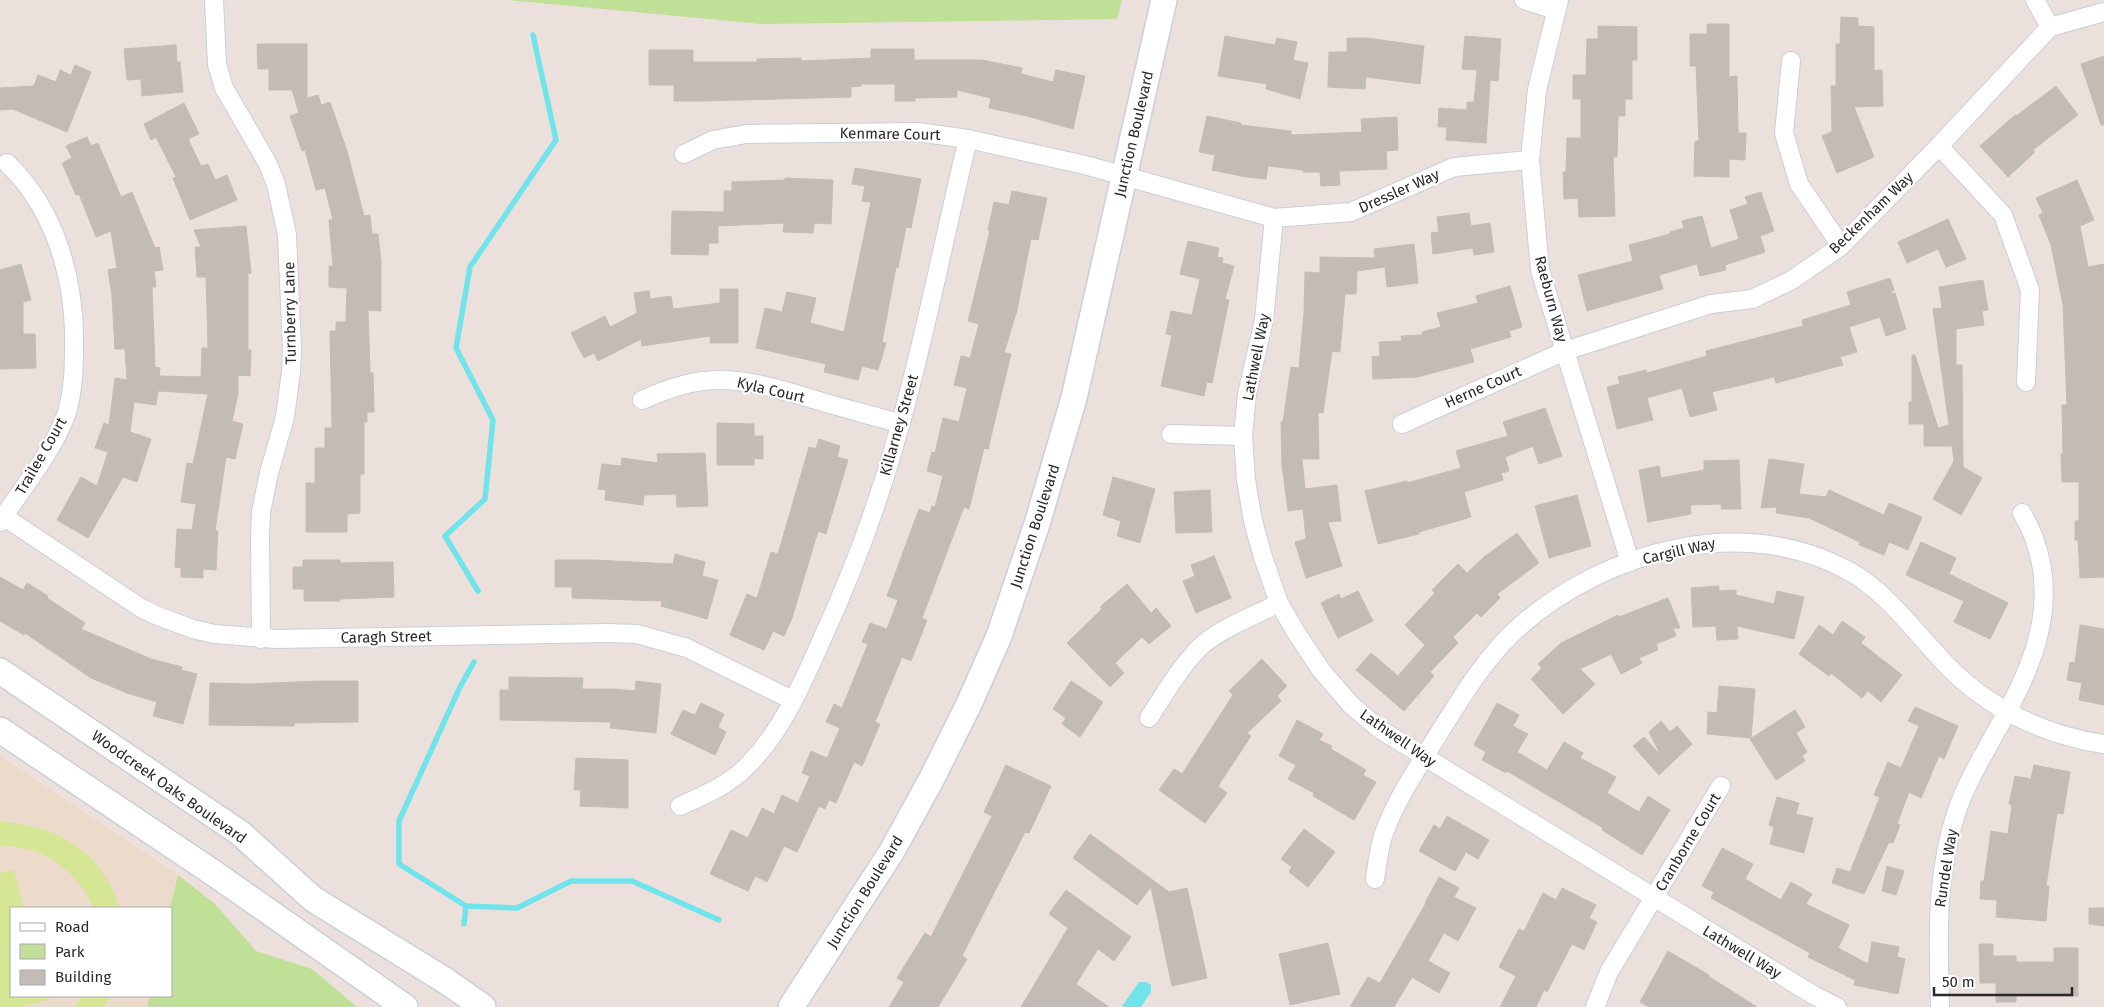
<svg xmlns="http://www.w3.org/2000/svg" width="2104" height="1007" font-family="'Fira Sans',sans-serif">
	<rect width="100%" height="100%" fill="#ebe0db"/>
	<!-- education -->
	<path fill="#ecdaca" d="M0 756 178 875 170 908H11V996H150L147 1007H0Z"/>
	<!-- green -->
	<g fill="#c0e098">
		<path d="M507 0H1122L1117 19 761 24Z"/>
		<path d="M178 875 215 904 256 951 312 969 357 1007H147L150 996H171L170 908Z"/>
	</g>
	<!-- pitch -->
	<g fill="#d5e794">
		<path d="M0 822C55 824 104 852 119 908H94C78 871 42 844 0 846Z"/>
		<path d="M13 869 24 908H11V996H49V999L20 1007H0V873Z"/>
		<path d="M83 996H111L104 1007H74Z"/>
	</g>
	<!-- water -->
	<path fill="#70e4ea" d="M1139 982H1146L1151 985V992L1141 1007H1124L1122 1006Z"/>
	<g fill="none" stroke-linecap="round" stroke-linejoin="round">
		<!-- stream -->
		<g stroke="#70e4ea" stroke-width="5.5">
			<path d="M478 591 445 536 485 499 493 420 456 348 470 267 556 140 533 35"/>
			<path d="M466 906 517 908 571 881H632L719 920"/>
			<path d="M464 924 466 906 399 864V821L460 687 474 662"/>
		</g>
	</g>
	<!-- building -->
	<g fill="#c3bcb6" stroke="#c6bcb5">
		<path d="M1841 17 1858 18V26L1874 27V70H1882L1883 106 1854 107 1874 157 1837 173 1822 136 1832 132 1831 86H1836V44H1840Z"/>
		<path d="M1707 24H1729V77L1737 76 1738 133H1746L1745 160 1729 159V177L1694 176 1695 141H1699L1696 66H1690V34H1707Z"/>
		<path d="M1598 26 1637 27V60H1632V99H1625V116H1618L1617 157H1613L1615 216 1579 217 1578 198 1564 199 1563 172H1566L1567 138H1581V99H1573V75H1586L1587 39H1598Z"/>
		<path d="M1225 36 1275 45 1277 38 1297 42 1293 60 1308 63 1300 99 1266 89 1267 84 1218 76Z"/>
		<path d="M1465 36 1501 39 1498 81 1490 80 1486 143 1446 140 1447 127H1438L1439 108 1467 110V102H1474L1477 70 1462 69Z"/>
		<path d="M1347 38H1367L1424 46 1420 84 1366 77 1365 89 1328 87 1329 52H1347Z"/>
		<path d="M257 44H307V98L318 95 321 105 330 102 347 151 364 216 370 215 372 234H378L381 262V311L368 310 370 373H373L374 412H367V422H364V474H360V513L347 514V532H306V483H315V448H325V428H332L330 331H336V322H346L347 288 329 287V266H333L329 220H333L325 188 316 190 305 150 302 151 290 116 299 113 292 90H269V69H258Z"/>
		<path d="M176 45 177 62H180L183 92 142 96 141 79 127 80 124 49Z"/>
		<path d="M871 49H914V60H982L1022 68 1021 74 1053 82 1056 70 1085 76 1073 129 1027 116 989 108 991 98 957 90V97L915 98V101H895V84H861V86L851 87V97L704 101H674V85H649V50H693V62H757V59L801 58V61L871 58Z"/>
		<path d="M2104 56V125H2101L2081 64Z"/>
		<path d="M75 65 91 72 67 132 13 109 0 110V88L34 86 38 75 56 82 60 70 71 75Z"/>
		<path d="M2056 86 2078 115 2033 150 2035 152 2008 177 1980 146 2015 115 2016 116Z"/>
		<path d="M184 103 199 134 188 139 201 166 208 164 215 180 227 175 237 200 190 220 173 178 176 177 156 137 151 140 144 124Z"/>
		<path d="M1207 116 1241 123V125L1291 131V135L1362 132 1361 119 1397 117 1398 150 1386 151 1387 169 1339 171 1340 185 1321 186 1320 172H1303V170L1268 166 1266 179 1246 177 1212 170 1215 155 1199 152Z"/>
		<path d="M87 137 91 146 98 143 121 197 132 192 155 248 159 247 163 270 154 271 156 287H152L155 367 160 368 159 376 201 377 202 348H208L206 277H197L195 247H201L194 230 246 226 251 273 248 274V350H251L250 376 238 375V394L232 421 243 424 235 459 226 457 215 531H218L216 570 203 569V578L181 577V568L175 567 177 529 192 530 196 504 181 502 187 463 193 464 208 394 158 391 156 405 134 402 130 432 151 439 137 482 123 477 88 538 57 520 81 477 97 486 108 452 95 448 104 423 109 425 115 378 127 380 125 349H115L112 296 108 270 117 268 111 231 96 237 79 194 76 195 62 163 72 158 66 146Z"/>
		<path d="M855 168 921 179 911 228 906 227 898 268 896 267 882 342 886 343 878 370 862 366 858 380 824 372 826 364 756 348 765 308 782 312 787 292 816 298 810 323 844 332 871 202 862 201 865 186 852 184Z"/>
		<path d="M785 178 833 180 831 224 814 223 813 233 783 232 784 223 718 226V243H709L708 255 671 254 672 211 724 212V191H732V182L785 180Z"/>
		<path d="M2077 180 2094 220 2080 226 2088 267 2104 264V577L2080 578 2078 540H2075V521H2079V482H2062L2061 454H2063L2062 405H2067L2063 305 2051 245 2039 215 2043 213 2036 198Z"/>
		<path d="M1012 191 1047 198 1038 240 1031 239 1017 310 1004 353 1011 354 988 449 984 448 969 509 964 507 922 618 927 620 911 661 902 657 875 722 880 724 862 766 854 762 836 803 829 800 825 809 819 806 797 852 784 846 767 882 755 876 748 891 710 874 731 830 748 838 762 808 774 814 782 795 798 803 810 776 802 773 811 751 827 758 840 728 826 722 834 704 842 708 868 644 862 642 870 623 887 629 898 600 887 596 902 555 919 509 930 513 932 506 935 507 943 476 927 471 932 452 935 453 943 418 959 422 967 388 954 385 961 356 970 358 979 324 968 321 990 231 988 230 994 202 1009 205Z"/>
		<path d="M1761 192 1774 231 1760 236 1765 252 1725 265 1726 270 1700 276 1697 264 1659 275 1663 289 1587 311 1578 275 1633 261 1629 245 1670 234V232L1684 228 1682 221 1702 216 1711 248 1739 239 1730 210 1748 204 1745 197Z"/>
		<path d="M1469 213 1471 226 1490 223 1494 252 1474 255 1473 248 1433 254 1431 233 1439 232 1437 217Z"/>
		<path d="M1948 219 1966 259 1946 267 1938 249 1907 263 1898 242Z"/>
		<path d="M1188 241 1219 248 1217 257 1223 258 1222 263 1234 266 1225 299 1229 300 1212 383 1207 382 1204 396 1161 386 1172 335 1166 334 1171 311 1192 315 1200 279 1180 274Z"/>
		<path d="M1414 244 1418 283 1387 287 1385 267 1357 271 1356 294H1345L1340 352 1332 351 1323 413 1318 412 1319 459H1302L1305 489 1337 485 1341 521 1328 522 1342 566 1306 578 1295 542 1306 539 1303 509 1288 511 1282 465 1281 422H1283L1291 367 1299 368 1304 313 1305 272 1320 273V257L1375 258 1374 249Z"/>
		<path d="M21 264 31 300 23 302V334H35L36 368 0 369V270Z"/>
		<path d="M1890 278 1894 290 1889 294 1895 293 1906 329 1886 336 1880 317 1849 327 1857 352 1840 357 1843 365 1776 383 1774 377 1712 392 1717 410 1690 417 1682 388 1647 398 1653 420 1617 429 1607 387 1620 384 1618 377 1646 370 1647 373 1707 356 1706 351 1803 326 1802 320 1851 305 1847 292Z"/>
		<path d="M1983 280 1988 310 1982 311 1984 325 1956 329V365H1962L1963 467 1982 478 1961 515 1933 499 1954 461 1952 446H1924V424H1909V402H1912V355H1915L1938 428 1949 425 1933 309 1942 308 1939 287Z"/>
		<path d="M1510 286 1522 327 1509 331 1511 337 1470 349 1474 362 1417 377 1373 379 1372 357 1380 356 1379 342 1402 341 1401 336 1423 335 1422 332 1441 327 1437 313 1478 303 1476 296Z"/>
		<path d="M720 289H738V343H710V336L642 346 641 339 598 361 594 353 584 358 571 333 605 316 610 327 637 313 634 293 649 291 650 299 671 296 673 309 720 303Z"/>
		<path d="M1545 408 1562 456 1539 464 1533 446 1505 457 1509 471 1501 473 1503 480 1464 492 1471 517 1419 532V534L1378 544 1365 491 1407 481V483L1461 468 1456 451 1508 436 1503 422Z"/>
		<path d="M717 423 754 424V436H763V459L754 458V465H717Z"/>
		<path d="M819 439 840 446 837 457 848 460 826 534 818 531 792 618 784 636 773 631 764 650 730 635 747 594 757 598 771 552 778 554 809 447 816 449Z"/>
		<path d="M705 453 708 506 677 507 676 494 644 495 643 505 605 500 606 490 598 489 602 464 621 466 622 458 658 463 657 454Z"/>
		<path d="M1769 459 1804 464 1799 494 1826 497 1829 490 1884 515 1889 503 1922 517 1908 550 1889 542 1884 555 1859 545 1860 542 1809 518 1776 513 1777 507 1761 508Z"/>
		<path d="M1739 460 1741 509H1721V504L1690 505 1691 514 1648 522 1639 470 1659 466 1661 478 1704 470V461Z"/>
		<path d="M1113 477 1155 489 1140 543 1117 536 1121 521 1103 515Z"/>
		<path d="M1210 490 1212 532 1176 533 1174 492Z"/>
		<path d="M1577 495 1591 546 1549 558 1535 506Z"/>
		<path d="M1517 533 1539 563 1497 594 1500 598 1481 617 1477 613 1453 637 1458 643 1430 672 1434 676 1404 711 1356 670 1371 653 1398 676 1425 645 1405 625 1435 593 1432 590 1458 564 1467 573 1484 557Z"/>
		<path d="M1921 542 1956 558 1949 574 2008 603 1990 639 1954 622 1964 601 1906 575Z"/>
		<path d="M675 554 705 562 702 576 718 580 707 619 661 606 662 601 572 598V587H555V560H594L673 564Z"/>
		<path d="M1214 556 1231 598 1196 613 1183 581 1195 576 1191 565Z"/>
		<path d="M303 560H340V563L393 562 394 597 340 599V601H304V589H293V567H303Z"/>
		<path d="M0 577 23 590 27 583 48 596 47 598 85 623 81 629 151 659 182 667 181 670 197 674 183 724 153 716 157 702 127 693 91 678 25 633 24 635 0 621Z"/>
		<path d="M1127 584 1151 613 1156 608 1171 626 1149 644 1142 637 1115 663 1124 673 1110 687 1067 643 1102 609 1100 607Z"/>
		<path d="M1719 586V591L1736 590V595L1774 604 1777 591 1804 597 1794 639 1737 626 1738 639 1717 640 1716 626 1693 627 1691 588Z"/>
		<path d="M1358 591 1373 621 1338 638 1321 603 1339 594 1341 599Z"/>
		<path d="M1668 598 1680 628H1673L1676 636 1656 644 1658 650 1639 658 1642 663 1621 674 1611 654 1580 669 1595 684 1563 714 1531 679 1542 668 1538 664 1561 643 1618 615 1619 617Z"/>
		<path d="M1842 621 1865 637 1861 643 1902 675 1881 702 1868 691 1862 698 1831 673 1829 676 1799 654 1819 625 1833 635Z"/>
		<path d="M2080 625 2104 629V705L2079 700 2082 683 2067 680 2070 662 2075 663Z"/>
		<path d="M1262 659 1287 686 1277 696 1281 701 1247 733 1251 736 1218 786 1227 793 1205 823 1159 790 1174 769 1182 774 1233 695 1229 691Z"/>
		<path d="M509 677 583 678 582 689H614L635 691 636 681 661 684 656 733 610 728 611 722 500 720V690H509Z"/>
		<path d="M319 681H358V722L294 723V726L209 725 210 683 250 684Z"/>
		<path d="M1071 681 1103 702 1080 737 1062 724 1066 718 1053 709Z"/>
		<path d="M1719 686 1755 689 1751 738 1707 734 1708 712 1717 713Z"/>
		<path d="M701 703 724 714 718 727 726 732 715 755 671 734 683 710 695 715Z"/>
		<path d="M1497 703 1519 715 1513 726 1528 734 1517 752 1547 770 1564 742 1583 753 1580 758 1616 777 1607 793 1639 812 1648 796 1670 810 1642 855 1602 830 1603 828 1507 771 1506 773 1482 760 1486 752 1474 745Z"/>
		<path d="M1915 707 1958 726 1944 759 1939 756 1921 798 1909 792 1897 824 1900 825 1893 843 1889 842 1864 894 1832 883 1837 868 1850 872 1880 797 1874 795 1888 762 1901 768 1919 726 1908 721Z"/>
		<path d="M1795 710 1805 727 1796 733 1807 752 1802 756 1805 761 1776 780 1750 739Z"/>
		<path d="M1297 720 1323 734 1319 740 1332 746 1331 749 1366 770 1363 775 1376 782 1354 820 1313 796 1314 793 1288 779 1296 765 1279 756Z"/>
		<path d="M1661 721 1670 732 1677 726 1692 744 1659 775 1633 746 1644 737 1661 756 1649 732Z"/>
		<path d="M576 758 628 760V808L580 806 581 790H574Z"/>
		<path d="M1006 765 1051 786 1029 833 1025 832 962 956 967 959 938 1007H889L904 982 897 978 925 933 931 937 992 816 984 812Z"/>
		<path d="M2034 765 2070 772 2063 814 2057 813 2046 886H2049L2046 921 1996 917 1997 900 1980 899 1981 881H1984L1991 831 2008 834 2012 805 2009 804 2015 776 2031 779Z"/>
		<path d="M1777 797 1799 803 1796 814 1813 818 1804 853 1770 844 1774 827 1769 825Z"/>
		<path d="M1447 816 1489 840 1478 859 1466 852 1455 871 1419 851 1434 825 1440 829Z"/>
		<path d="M1304 829 1335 852 1308 887 1289 872 1292 867 1281 859Z"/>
		<path d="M1090 834 1169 892 1187 888 1207 978 1172 986 1151 887 1137 905 1073 858Z"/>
		<path d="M1722 848 1753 864 1745 879 1781 900 1791 882 1812 894 1806 904 1849 925 1838 948 1868 964 1872 942 1899 947 1897 957 1905 959 1898 994 1854 985 1855 980 1808 957 1810 953 1711 898 1714 892 1702 886Z"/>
		<path d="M1887 866 1904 871 1896 895 1882 891Z"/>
		<path d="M1439 877 1459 888 1454 897 1476 908 1458 941 1444 933 1428 961 1450 973 1439 993 1412 977 1394 1007H1350L1368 977 1380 983 1426 903H1425Z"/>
		<path d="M1562 888 1596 905 1589 918 1597 922 1584 950 1572 944 1547 992 1544 990 1536 1007H1500L1516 976 1499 967 1519 929 1524 931 1543 893 1556 900Z"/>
		<path d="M1066 890 1131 937 1114 961 1098 949 1076 984 1109 1007H1021L1068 928 1049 914Z"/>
		<path d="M2089 908H2104V926L2089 924Z"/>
		<path d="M1328 943 1340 994 1290 1005 1279 954Z"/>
		<path d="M1979 944H1993V956H2016V962H2054V948H2078V996H2016V1002H1996V983H1980Z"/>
		<path d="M1668 951 1709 975 1708 976 1757 1007H1649L1640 1002Z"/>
	</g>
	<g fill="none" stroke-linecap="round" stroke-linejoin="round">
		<!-- street casing -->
		<g stroke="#c9d0da" stroke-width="20">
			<g id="street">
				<path d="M214 0 217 64 224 88 267 162 276 184 287 235 292 349 291 372 285 417 269 473 261 512 260 537 261 639"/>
				<path d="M1524 0 1556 10"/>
				<path d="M1559 0 1537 90 1530 160 1540 270 1630 562"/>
				<path d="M2035 0 2050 27"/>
				<path d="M1791 61 1784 133 1799 184 1841 246"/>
				<path d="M1939 146 2003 215 2030 290 2026 382"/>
				<path d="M684 154 713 140 746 134 917 132 968 139 1085 165 1274 218 1351 212 1454 167 1530 160"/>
				<path d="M1274 218 1264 320 1247 394 1243 436 1246 480 1253 521 1263 557 1279 603 1297 634 1321 670 1351 705 1381 730 1815 996 1837 1007"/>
				<path d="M642 400C667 389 692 380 719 380 750 380 779 389 809 398 839 407 870 415 901 424"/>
				<path d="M1402 424 1565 351 1711 304 1752 299 1792 280 1841 246 1939 146 2050 27 2104 12"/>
				<path d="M1171 434 1243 436"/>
				<path d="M0 514 141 608 158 616 193 629 214 634 277 639 608 633 637 634 687 648 792 700"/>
				<path d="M0 522C21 490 53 451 66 415 73 394 74 373 74 351 76 283 57 211 7 163"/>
				<path d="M1149 718C1165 693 1180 667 1201 646 1223 627 1254 616 1279 603"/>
				<path d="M680 806C705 795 731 784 750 763 783 729 803 682 822 639 854 570 881 496 901 422 927 329 945 233 968 139"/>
				<path d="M1375 879C1377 865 1379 849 1383 836 1395 801 1417 769 1436 738 1461 698 1485 657 1520 626 1607 550 1744 513 1849 571 1886 592 1912 628 1940 658 1982 705 2041 735 2104 744"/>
				<path d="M1595 1007 1609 972 1721 786"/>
				<path d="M1940 1007C1938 940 1935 873 1958 808 1966 783 1981 760 1993 737 2028 676 2060 612 2035 541 2032 531 2027 522 2022 513"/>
			</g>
		</g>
		<!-- secondary casing -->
		<g stroke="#c9d0da" stroke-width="28">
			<g id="secondary">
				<path d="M0 671 240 833 313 899 446 981 483 1007"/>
				<path d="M0 730 215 874 405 1007"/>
				<path d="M791 1007 892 851 931 780 969 704 999 636 1037 524 1074 398 1164 0"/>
			</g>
		</g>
		<!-- street -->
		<use href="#street" stroke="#fff" stroke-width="18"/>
		<!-- secondary -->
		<use href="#secondary" stroke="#fff" stroke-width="25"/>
	</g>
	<g text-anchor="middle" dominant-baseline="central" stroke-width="4.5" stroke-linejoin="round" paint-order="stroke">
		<!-- street labels -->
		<g font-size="15" fill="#292929" stroke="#fff">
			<text transform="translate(890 134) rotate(1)">Kenmare Court</text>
			<text transform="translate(1134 134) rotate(-77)">Junction Boulevard</text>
			<text transform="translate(1399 191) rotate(-24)">Dressler Way</text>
			<text transform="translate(1871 213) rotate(-44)">Beckenham Way</text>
			<text transform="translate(1551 299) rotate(75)">Raeburn Way</text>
			<text transform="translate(290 313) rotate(-91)">Turnberry Lane</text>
			<text transform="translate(1256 357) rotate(-79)">Lathwell Way</text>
			<text transform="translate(1483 387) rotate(-24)">Herne Court</text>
			<text transform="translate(771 390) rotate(13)">Kyla Court</text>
			<text transform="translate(899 425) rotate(-74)">Killarney Street</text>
			<text transform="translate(41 456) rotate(-60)">Trailee Court</text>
			<text transform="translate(1035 526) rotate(-72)">Junction Boulevard</text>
			<text transform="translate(1679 551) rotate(-13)">Cargill Way</text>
			<text transform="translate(386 637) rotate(-1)">Caragh Street</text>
			<text transform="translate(1398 738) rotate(35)">Lathwell Way</text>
			<text transform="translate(169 787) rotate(35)">Woodcreek Oaks Boulevard</text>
			<text transform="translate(1688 842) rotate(-59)">Cranborne Court</text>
			<text transform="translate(1946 868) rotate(-81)">Rundel Way</text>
			<text transform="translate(865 892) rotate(-58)">Junction Boulevard</text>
			<text transform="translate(1742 952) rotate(31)">Lathwell Way</text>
		</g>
	</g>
	<!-- legend -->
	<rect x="10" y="907" width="162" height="90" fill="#ffffff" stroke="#a9a9a9"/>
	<rect x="20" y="923" width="25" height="8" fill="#ffffff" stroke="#a9a9a9"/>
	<text x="55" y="932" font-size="15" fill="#292929">Road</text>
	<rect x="20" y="944" width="25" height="15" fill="#c0e098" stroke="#a9a9a9"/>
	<text x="55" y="957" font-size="15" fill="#292929">Park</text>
	<rect x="20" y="970" width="25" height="15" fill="#c3bcb6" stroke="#a9a9a9"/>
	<text x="55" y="982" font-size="15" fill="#292929">Building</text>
	<!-- scale -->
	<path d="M1934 987v8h138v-8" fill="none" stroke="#292929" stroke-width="2.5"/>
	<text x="1942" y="987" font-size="15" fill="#292929" stroke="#ffffff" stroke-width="4" paint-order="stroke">50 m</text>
</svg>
